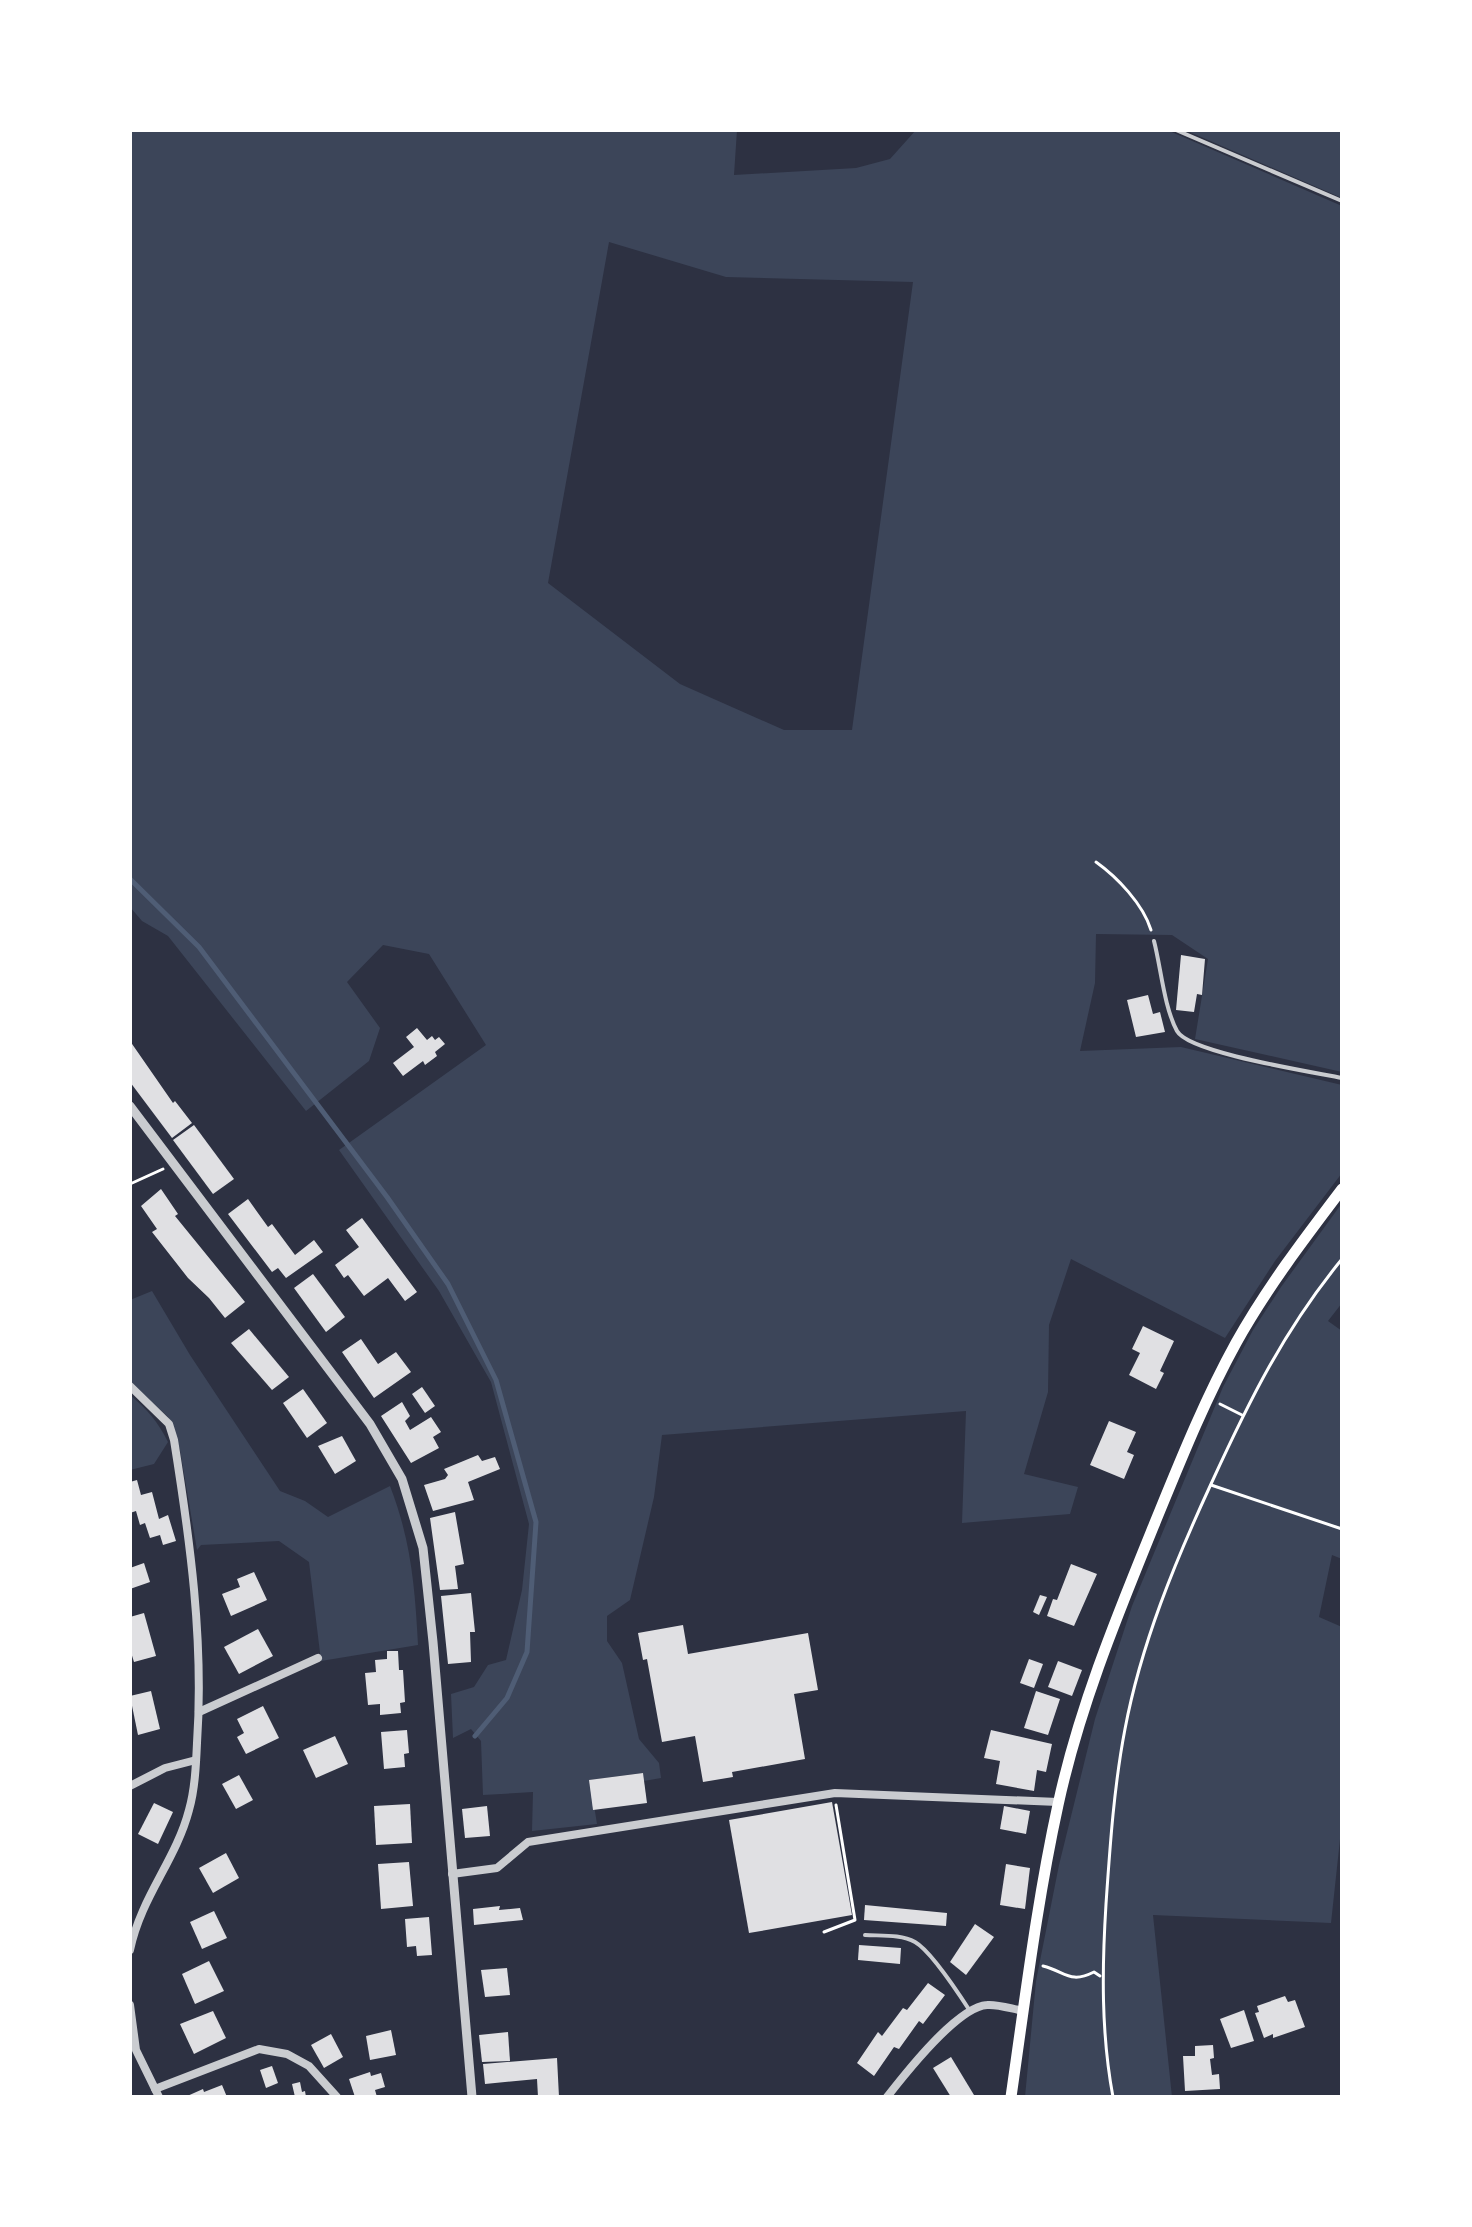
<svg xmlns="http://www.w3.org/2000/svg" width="1472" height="2227" font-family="Jost,sans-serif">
	<rect width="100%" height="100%" fill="#2d3142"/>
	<!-- green -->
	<g fill="#3c4559" fill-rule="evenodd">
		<path d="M130 130H737L734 175 856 168 890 159 916 130H1167L1342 206V1072L1195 1039 1208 959 1172 935 1096 934 1095 983 1080 1051 1181 1047 1342 1085V1173L1275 1261 1225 1338 1071 1259 1049 1325 1048 1392 1024 1474 1078 1487 1070 1514 962 1523 966 1411 662 1435 654 1497 630 1600 607 1616V1641L622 1663 639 1739 659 1763 661 1778 644 1781 642 1773 590 1780 597 1824 532 1831 533 1792 483 1795 481 1741 471 1729 453 1738 451 1694 474 1687 488 1665 506 1660 522 1590 529 1524 491 1382 439 1291 339 1150 486 1045 429 954 383 945 347 982 380 1028 369 1061 306 1111 168 936 142 921 130 907ZM609 242 726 277 913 282 852 730H784L680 684 548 583Z"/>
		<path d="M1185 130H1342V198Z"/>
		<path d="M1342 1203V1303L1328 1321 1342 1331V1559L1332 1555 1319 1617 1342 1627V1821L1331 1923 1153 1915 1172 2097H1025L1036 1981 1059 1865 1095 1719 1132 1606 1223 1387 1253 1330 1281 1287Z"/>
		<path d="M152 1291 190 1355 280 1491 305 1501 328 1517 390 1486C411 1540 415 1587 418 1645L321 1661 309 1562 279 1541 201 1545 197 1550 180 1450 168 1417 130 1382V1300Z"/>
		<path d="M130 1395C147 1409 158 1422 168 1442L154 1464 130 1470Z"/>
	</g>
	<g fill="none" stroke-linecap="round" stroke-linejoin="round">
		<!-- stream -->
		<path stroke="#4f5d75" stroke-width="5" d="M130 879 199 947 387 1197 448 1284 496 1380 536 1522 527 1652 507 1698 475 1736"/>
	</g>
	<!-- building -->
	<g fill="#e0e0e3">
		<path d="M1181 955 1205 959 1202 995 1197 994 1194 1012 1176 1010Z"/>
		<path d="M1148 995 1153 1014 1160 1012 1165 1032 1136 1037 1127 1000Z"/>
		<path d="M417 1028 427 1040 432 1036 435 1040 439 1037 445 1044 435 1052 437 1056 425 1065 423 1061 403 1076 393 1063 414 1047 406 1037Z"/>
		<path d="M130 1041 173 1103 175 1101 192 1123 172 1138 130 1082Z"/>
		<path d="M194 1125 234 1179 213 1194 173 1140Z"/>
		<path d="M161 1189 178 1214 175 1216 245 1302 225 1318 209 1298 188 1278 152 1232 157 1229 141 1206Z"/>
		<path d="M248 1199 268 1227 272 1224 295 1255 314 1240 323 1252 286 1278 278 1268 272 1272 228 1214Z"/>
		<path d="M362 1218 417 1292 405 1301 388 1278 364 1296 348 1275 344 1278 335 1265 359 1247 346 1230Z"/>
		<path d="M313 1274 345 1317 326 1332 294 1288Z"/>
		<path d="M1143 1326 1174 1341 1160 1371 1164 1373 1156 1389 1129 1375 1140 1353 1132 1349Z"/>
		<path d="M249 1329 289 1377 272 1390 231 1343Z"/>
		<path d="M361 1339 378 1364 396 1352 411 1372 374 1398 342 1352Z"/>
		<path d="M422 1387 435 1406 425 1413 412 1394Z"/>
		<path d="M303 1389 327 1423 307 1438 283 1403Z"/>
		<path d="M402 1402 410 1416 405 1421 410 1430 431 1417 441 1432 433 1437 439 1448 411 1463 381 1416Z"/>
		<path d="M1109 1421 1136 1432 1127 1452 1134 1455 1124 1479 1090 1465Z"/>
		<path d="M342 1436 356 1461 335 1474 318 1446Z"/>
		<path d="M478 1455 482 1461 495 1457 500 1469 468 1482 474 1500 433 1511 424 1485 445 1479 448 1475 444 1469Z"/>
		<path d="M137 1480 141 1495 152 1492 159 1519 168 1515 176 1541 163 1545 160 1535 150 1538 145 1523 140 1525 136 1511 130 1513V1482Z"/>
		<path d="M455 1512 464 1564 455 1566 458 1589 440 1590 430 1518Z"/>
		<path d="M144 1563 150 1582 130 1589V1568Z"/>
		<path d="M1071 1564 1097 1574 1074 1626 1047 1616 1053 1599 1057 1600Z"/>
		<path d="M254 1572 267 1600 231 1616 222 1594 240 1587 237 1579Z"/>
		<path d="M471 1593 475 1632H470L471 1662 448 1664 441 1596Z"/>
		<path d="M1040 1595 1047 1597 1039 1615 1033 1612Z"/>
		<path d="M144 1613 156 1656 134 1662 130 1649V1617Z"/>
		<path d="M683 1625 688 1654 808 1633 818 1690 794 1694 805 1759 732 1772 733 1777 703 1782 695 1736 662 1742 647 1659 643 1660 638 1633Z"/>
		<path d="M258 1629 273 1656 239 1674 224 1647Z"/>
		<path d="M387 1651H398L399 1670H403L405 1702 400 1703 401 1713 380 1715V1704L368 1705 365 1673 376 1672 375 1660 387 1659Z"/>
		<path d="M1029 1659 1043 1664 1034 1688 1020 1683Z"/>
		<path d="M1058 1661 1082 1670 1072 1696 1048 1687Z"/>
		<path d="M151 1691 160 1729 138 1735 130 1696Z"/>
		<path d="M1036 1691 1060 1699 1048 1735 1024 1728Z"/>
		<path d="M263 1706 279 1738 246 1754 237 1737 244 1733 237 1719Z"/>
		<path d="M407 1730 409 1753 404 1754 405 1767 384 1769 381 1732Z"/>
		<path d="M991 1730 1052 1744 1046 1772 1037 1770 1034 1791 996 1784 1000 1761 984 1758Z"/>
		<path d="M335 1736 348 1764 316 1778 303 1750Z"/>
		<path d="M643 1773 647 1803 593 1810 589 1780Z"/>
		<path d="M239 1775 253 1800 236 1809 222 1784Z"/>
		<path d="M832 1802 852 1915 749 1933 729 1820Z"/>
		<path d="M154 1803 173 1812 158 1844 138 1834Z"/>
		<path d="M410 1804 412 1843 376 1845 374 1806Z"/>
		<path d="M487 1806 490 1836 465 1838 462 1809Z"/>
		<path d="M1004 1806 1030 1811 1026 1834 1000 1829Z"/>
		<path d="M226 1853 239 1878 213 1893 199 1868Z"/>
		<path d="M409 1862 413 1906 381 1909 378 1864Z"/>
		<path d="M1006 1864 1030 1868 1025 1909 1000 1905Z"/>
		<path d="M865 1905 947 1913 946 1926 864 1920Z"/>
		<path d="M500 1906 499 1910 520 1908 523 1920 474 1925 473 1909Z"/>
		<path d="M214 1911 227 1938 202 1949 190 1922Z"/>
		<path d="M429 1917 432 1955 417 1956 416 1946 407 1947 405 1919Z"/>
		<path d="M975 1924 994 1937 966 1975 950 1962Z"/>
		<path d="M859 1945 901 1948 900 1964 858 1960Z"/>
		<path d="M209 1961 224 1991 195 2004 182 1974Z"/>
		<path d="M507 1968 510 1995 485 1997 481 1970Z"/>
		<path d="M928 1983 945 1995 923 2024 919 2021 899 2049 894 2047 874 2076 857 2063 878 2032 882 2036 903 2008 907 2010Z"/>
		<path d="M1285 1996 1288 2002 1295 2000 1305 2027 1273 2038V2034L1264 2038 1255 2013 1259 2012 1257 2006Z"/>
		<path d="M1244 2010 1254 2041 1231 2048 1220 2019Z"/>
		<path d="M213 2011 226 2038 194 2054 180 2024Z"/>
		<path d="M391 2030 396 2055 370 2060 366 2036Z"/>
		<path d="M508 2032 510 2061 482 2062 479 2035Z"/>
		<path d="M331 2034 343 2057 324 2068 311 2045Z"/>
		<path d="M1213 2045 1214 2058 1210 2059 1212 2075 1219 2074 1220 2089 1185 2091 1183 2056H1195V2046Z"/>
		<path d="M951 2057 974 2095 971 2097H951L933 2068Z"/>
		<path d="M557 2058 559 2097H538L537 2079 485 2084 483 2064Z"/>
		<path d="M272 2066 278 2083 266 2088 260 2070Z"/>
		<path d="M370 2072 371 2076 381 2073 385 2087 375 2090 377 2097H355L349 2079Z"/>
		<path d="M300 2082 302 2092 305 2091 306 2097H295L292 2084Z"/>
		<path d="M222 2085 227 2097H185L203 2089 204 2092Z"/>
	</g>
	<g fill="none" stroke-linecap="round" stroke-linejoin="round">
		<!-- path -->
		<g stroke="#fff" stroke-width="3">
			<path d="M1096 862C1117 877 1143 904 1151 930"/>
			<path d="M130 1184 163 1169"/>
			<path d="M1220 1404 1242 1415"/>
			<path d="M1211 1485 1342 1529"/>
			<path d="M824 1932 855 1920 836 1805"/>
			<path d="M1043 1966C1066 1972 1070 1984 1094 1972L1100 1976"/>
			<path d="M1113 2097C1101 2033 1102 1968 1106 1904 1110 1846 1114 1786 1125 1729 1141 1644 1175 1562 1211 1484 1249 1401 1284 1330 1342 1259"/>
		</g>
		<!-- service -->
		<g stroke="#caccd0" stroke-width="4">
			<path d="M1176 130 1342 201"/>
			<path d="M1154 941C1161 968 1164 1007 1177 1031 1189 1053 1313 1072 1342 1078"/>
			<path d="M865 1935C881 1936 901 1934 915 1942 931 1951 959 1994 970 2011"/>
		</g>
		<!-- minor -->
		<g stroke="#caccd0" stroke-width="8">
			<path d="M130 1386 169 1424 174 1440C190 1540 204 1641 197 1743 196 1765 195 1789 189 1810 176 1860 141 1897 130 1950"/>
			<path d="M199 1712 318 1658"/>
			<path d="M130 1786 165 1768 196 1760"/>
			<path d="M452 1874 497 1868 528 1842 835 1793 1058 1802"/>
			<path d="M130 2005 136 2050 159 2097"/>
			<path d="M155 2089 259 2049 287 2054 309 2066 337 2097"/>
			<path d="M887 2097C905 2074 957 2007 987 2005 998 2004 1012 2009 1024 2011"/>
		</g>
		<!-- tertiary -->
		<path stroke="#caccd0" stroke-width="9" d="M130 1106 370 1424 402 1479 423 1548 433 1642 472 2097"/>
		<!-- secondary -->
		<path stroke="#fff" stroke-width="11" d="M1011 2097C1025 2000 1037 1901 1058 1805 1079 1708 1117 1616 1154 1525 1179 1464 1204 1401 1236 1343 1266 1289 1304 1239 1342 1189"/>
	</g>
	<!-- border -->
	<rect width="1472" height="2227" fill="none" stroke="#ffffff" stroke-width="264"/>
</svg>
